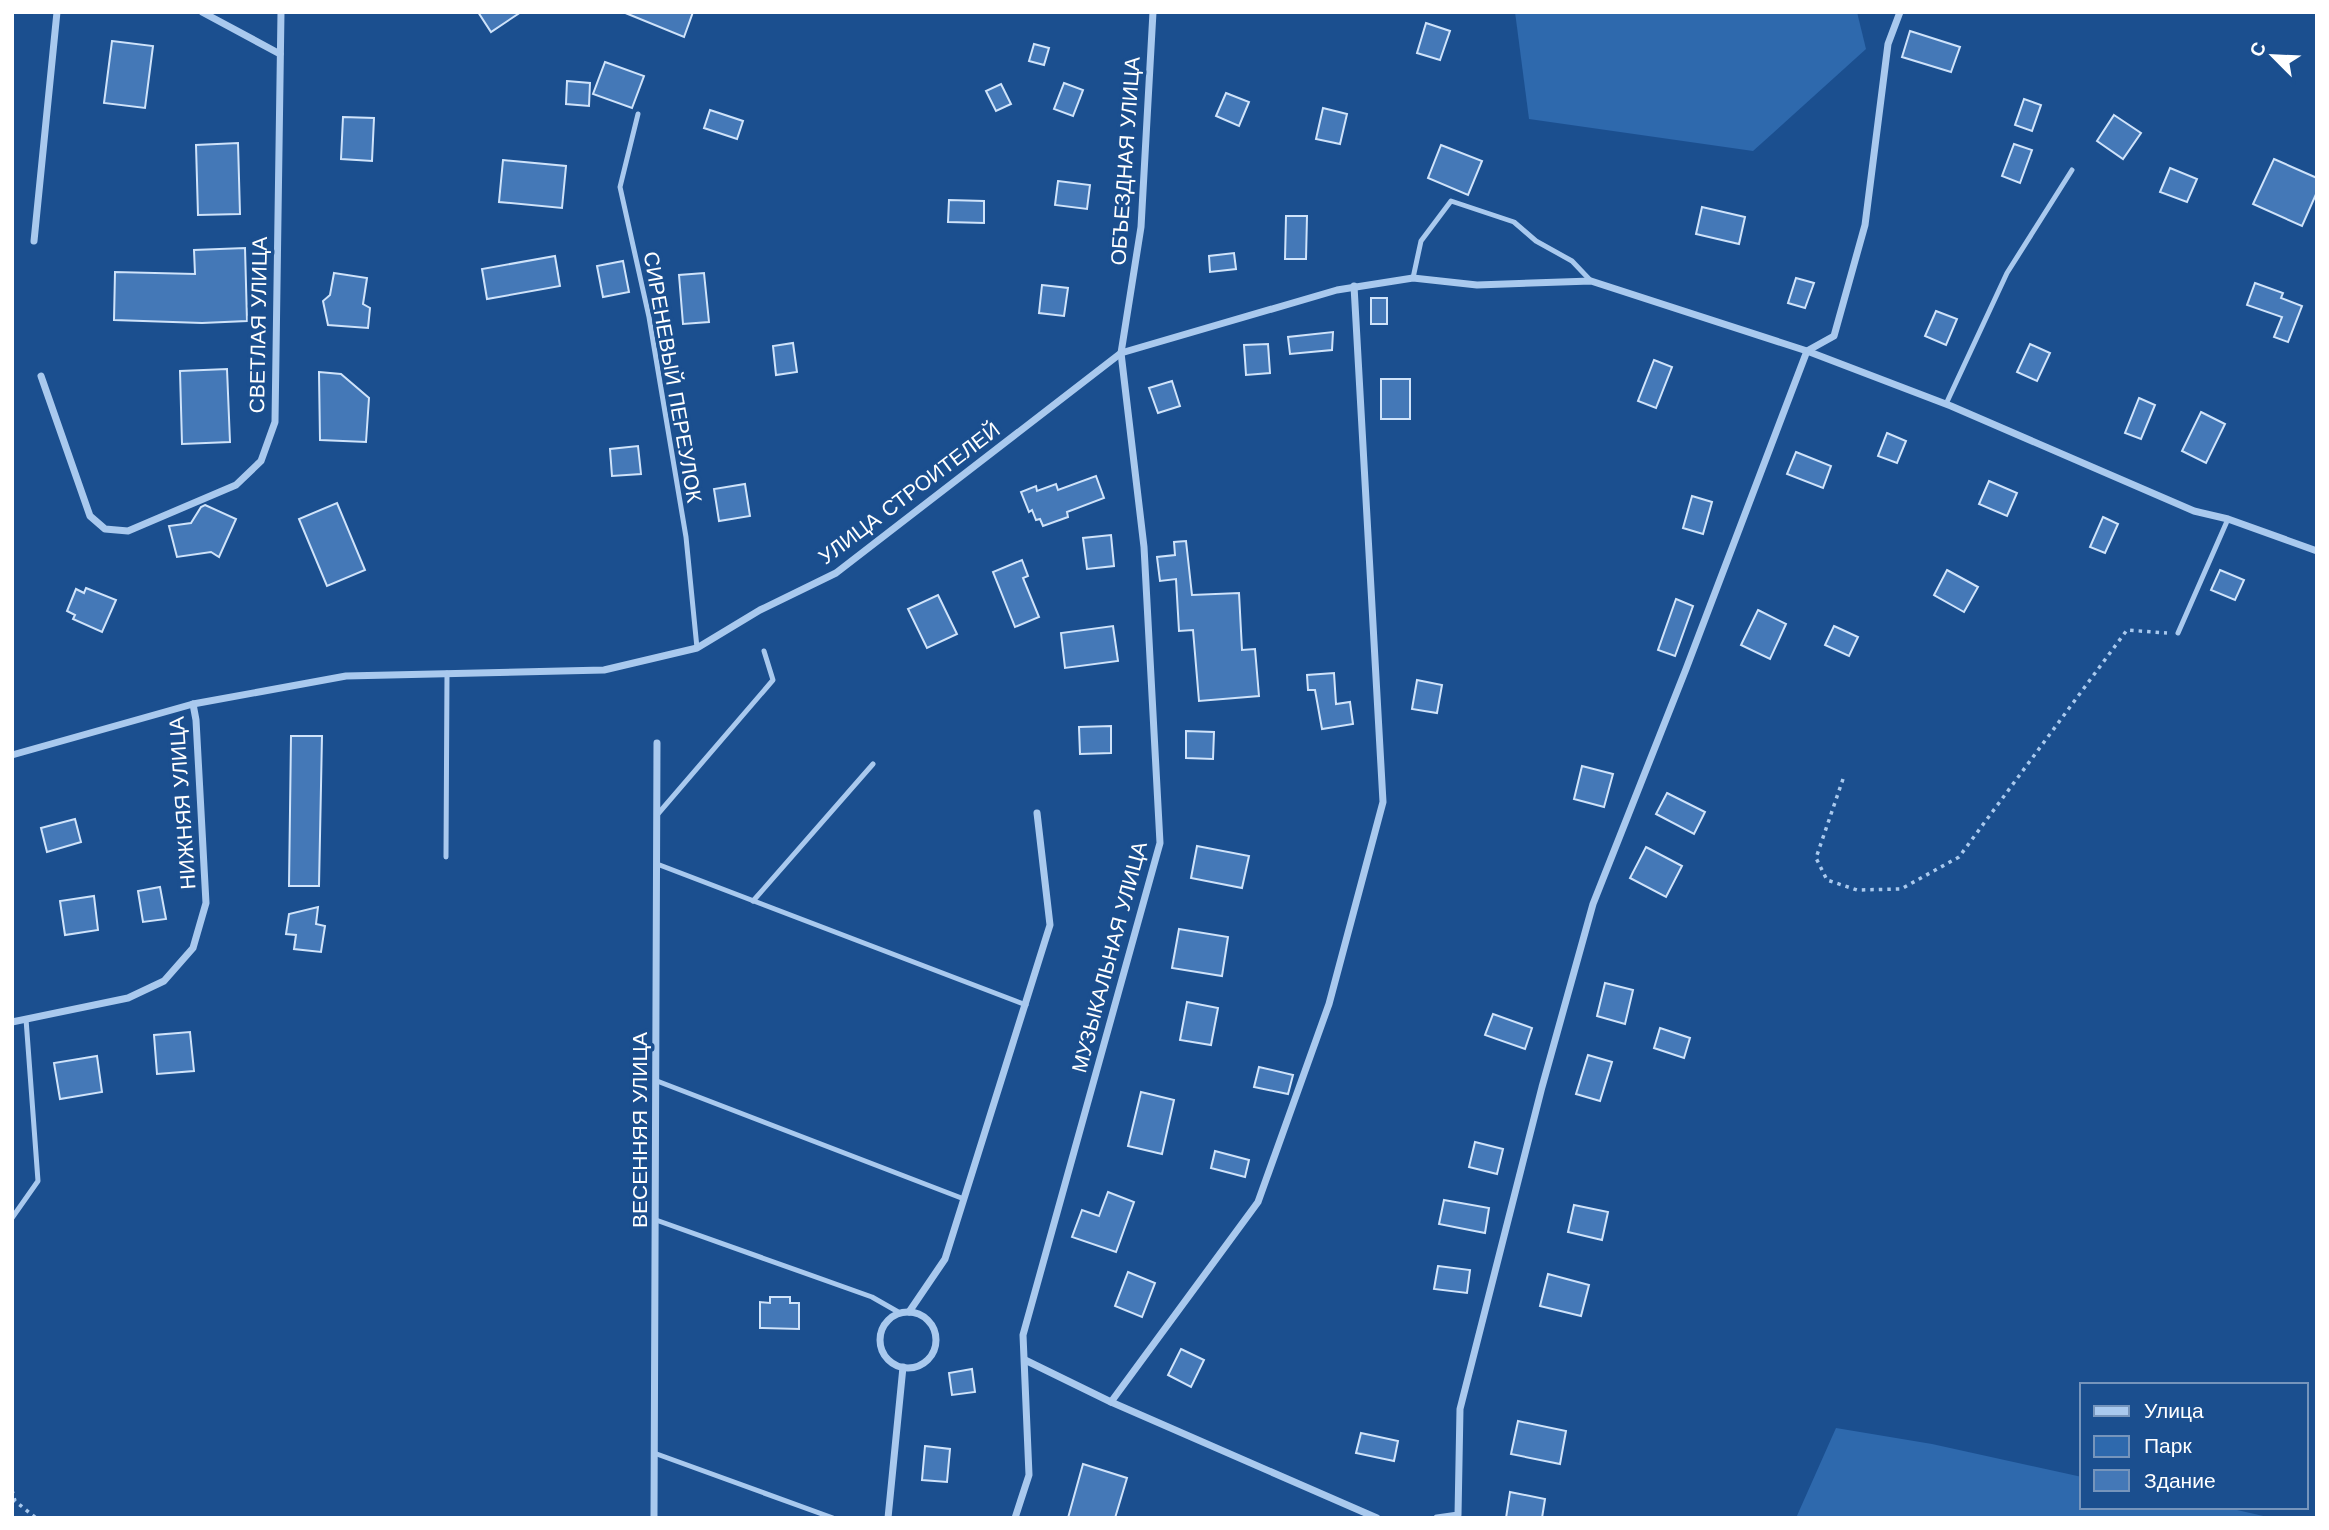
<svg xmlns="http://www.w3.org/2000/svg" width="2329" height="1530" font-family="'Work Sans',sans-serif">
	<rect width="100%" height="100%" fill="#1b4f8f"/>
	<!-- green -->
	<g fill="#2e69ad">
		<path d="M1515 12H1857L1866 49 1753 151 1529 119Z"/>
		<path d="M1836 1428 1932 1444 2082 1477V1507H2224L2272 1518H1796Z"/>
	</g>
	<!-- building -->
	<g fill="#4478b7" stroke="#cfe3fa" stroke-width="2">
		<path d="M478 12H521L491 32Z"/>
		<path d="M623 12H693L684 37Z"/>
		<path d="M1426 23 1450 31 1440 60 1417 53Z"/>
		<path d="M1910 31 1960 47 1951 72 1902 57Z"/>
		<path d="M112 41 153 46 145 108 104 103Z"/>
		<path d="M1034 44 1049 48 1044 65 1029 61Z"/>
		<path d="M605 62 644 76 632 108 593 94Z"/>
		<path d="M567 81 590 83 589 106 566 104Z"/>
		<path d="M1064 83 1083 90 1073 116 1054 109Z"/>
		<path d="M1001 84 1011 104 996 111 986 91Z"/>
		<path d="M1226 93 1249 102 1239 126 1216 116Z"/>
		<path d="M2024 99 2041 105 2032 131 2015 125Z"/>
		<path d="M1323 108 1347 114 1340 144 1316 139Z"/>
		<path d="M710 110 743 121 737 139 704 128Z"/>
		<path d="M2114 115 2141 133 2123 159 2097 141Z"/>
		<path d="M343 117 374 118 372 161 341 159Z"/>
		<path d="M238 143 240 214 198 215 196 145Z"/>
		<path d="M2014 144 2032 150 2020 183 2002 176Z"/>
		<path d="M1441 145 1482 161 1468 195 1428 178Z"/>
		<path d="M2274 159 2317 178V192L2302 226 2253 204Z"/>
		<path d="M503 160 566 166 562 208 499 202Z"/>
		<path d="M2170 168 2197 179 2187 202 2160 192Z"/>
		<path d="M1058 181 1090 185 1087 209 1055 205Z"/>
		<path d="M949 200 984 201V223L948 222Z"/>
		<path d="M1702 207 1745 217 1739 244 1696 234Z"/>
		<path d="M1286 216H1307L1306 259H1285Z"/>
		<path d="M245 248 247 321 202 323 114 320 115 272 195 274 194 250Z"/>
		<path d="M1234 253 1236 269 1210 272 1209 256Z"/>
		<path d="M555 256 560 286 487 299 482 269Z"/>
		<path d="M623 261 629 292 603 297 597 266Z"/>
		<path d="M334 273 367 278 363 304 370 308 368 328 328 325 323 301 330 295Z"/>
		<path d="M704 273 709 322 683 324 679 275Z"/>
		<path d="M1796 278 1814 283 1805 308 1788 303Z"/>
		<path d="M2255 283 2283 293 2281 298 2302 306 2288 342 2274 337 2282 317 2247 305Z"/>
		<path d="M1042 285 1068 288 1064 316 1039 313Z"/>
		<rect x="1371" y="298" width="16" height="26"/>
		<path d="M1936 311 1957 319 1946 345 1925 336Z"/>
		<path d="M1333 332 1332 350 1290 354 1288 337Z"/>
		<path d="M793 343 797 372 776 375 773 346Z"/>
		<path d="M1268 344 1270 373 1246 375 1244 345Z"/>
		<path d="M2030 344 2050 353 2037 381 2017 372Z"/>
		<path d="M1654 360 1672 367 1656 408 1638 401Z"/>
		<path d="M227 369 230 442 182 444 180 371Z"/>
		<path d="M319 372 341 374 369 398 366 442 320 440Z"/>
		<rect x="1381" y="379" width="29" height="40"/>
		<path d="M1172 381 1180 406 1158 413 1149 388Z"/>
		<path d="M2139 398 2155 405 2141 439 2125 433Z"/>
		<path d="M2201 412 2225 424 2206 463 2182 451Z"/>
		<path d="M1887 433 1906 441 1897 463 1878 456Z"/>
		<path d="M638 446 641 474 612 476 610 449Z"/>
		<path d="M1796 452 1831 466 1823 488 1787 474Z"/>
		<path d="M1096 476 1104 498 1067 512 1068 517 1043 526 1040 519 1036 520 1032 510 1029 512 1021 492 1036 486 1037 491 1056 484 1058 490Z"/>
		<path d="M1989 481 2017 493 2007 516 1979 504Z"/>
		<path d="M745 484 750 516 719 521 714 489Z"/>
		<path d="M1692 496 1712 502 1703 534 1683 528Z"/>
		<path d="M337 503 365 570 327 586 299 519Z"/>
		<path d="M205 505 236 519 219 557 211 552 177 557 169 526 191 523 201 507Z"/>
		<path d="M2103 517 2118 524 2105 553 2090 547Z"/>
		<path d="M1111 535 1114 566 1087 569 1083 538Z"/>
		<path d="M1186 541 1192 595 1239 593 1242 650 1255 649 1259 696 1199 701 1193 630 1179 631 1176 579 1160 581 1157 557 1175 555 1174 542Z"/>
		<path d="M1022 560 1028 576 1023 578 1039 617 1015 627 993 572Z"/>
		<path d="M1947 570 1978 587 1964 612 1934 595Z"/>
		<path d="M2220 570 2244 580 2235 600 2211 590Z"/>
		<path d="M86 588 116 600 102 632 73 619 75 615 67 611 76 589 84 593Z"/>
		<path d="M938 595 957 634 927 648 908 609Z"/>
		<path d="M1676 599 1693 606 1675 656 1658 650Z"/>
		<path d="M1758 610 1786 624 1770 659 1741 645Z"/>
		<path d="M1113 626 1118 661 1065 668 1061 633Z"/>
		<path d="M1834 626 1858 637 1849 656 1825 645Z"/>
		<path d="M1334 673 1336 704 1350 702 1353 724 1322 729 1315 690H1308L1307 675Z"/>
		<path d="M1417 680 1442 685 1437 713 1412 709Z"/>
		<path d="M1111 726V753L1080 754 1079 727Z"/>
		<path d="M1186 731 1214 732 1213 759 1186 758Z"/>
		<path d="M291 736H322L319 886H289Z"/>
		<path d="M1582 766 1613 774 1604 807 1574 799Z"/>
		<path d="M1667 793 1705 812 1694 834 1656 814Z"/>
		<path d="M75 819 81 842 47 852 41 828Z"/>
		<path d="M1197 846 1249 856 1242 888 1191 878Z"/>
		<path d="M1646 847 1682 866 1666 897 1630 878Z"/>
		<path d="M160 887 166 919 143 922 138 891Z"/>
		<path d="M94 896 98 930 65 935 60 901Z"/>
		<path d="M318 907 316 924 325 926 321 952 294 949 296 935 286 934 289 914Z"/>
		<path d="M1179 929 1228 937 1222 976 1172 968Z"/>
		<path d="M1605 983 1633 990 1625 1024 1597 1016Z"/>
		<path d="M1187 1002 1218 1008 1211 1045 1180 1040Z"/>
		<path d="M1493 1014 1532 1028 1525 1049 1485 1035Z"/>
		<path d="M1660 1028 1690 1038 1684 1058 1654 1048Z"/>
		<path d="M190 1032 194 1071 157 1074 154 1035Z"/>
		<path d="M1588 1055 1612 1062 1600 1101 1576 1094Z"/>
		<path d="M97 1056 102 1092 60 1099 54 1063Z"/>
		<path d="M1259 1067 1293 1075 1288 1094 1254 1087Z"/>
		<path d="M1141 1092 1174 1100 1162 1154 1128 1146Z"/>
		<path d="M1475 1142 1503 1149 1497 1174 1469 1167Z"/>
		<path d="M1215 1151 1249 1160 1245 1177 1211 1168Z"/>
		<path d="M1108 1192 1134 1202 1116 1252 1072 1237 1082 1210 1099 1216Z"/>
		<path d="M1444 1200 1489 1208 1485 1233 1439 1224Z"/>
		<path d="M1574 1205 1608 1212 1602 1240 1568 1232Z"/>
		<path d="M1438 1266 1470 1270 1467 1293 1434 1289Z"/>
		<path d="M1128 1272 1155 1283 1142 1317 1115 1306Z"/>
		<path d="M1548 1274 1589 1285 1581 1316 1540 1306Z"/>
		<path d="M770 1297H790V1303H799V1329L760 1328V1302L770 1303Z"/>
		<path d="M1181 1349 1204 1360 1191 1387 1168 1375Z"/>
		<path d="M972 1369 975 1392 952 1395 949 1373Z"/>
		<path d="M1518 1421 1566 1431 1560 1464 1511 1454Z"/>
		<path d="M1361 1433 1398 1441 1394 1461 1356 1453Z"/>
		<path d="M925 1446 950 1449 947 1482 922 1480Z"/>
		<path d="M1083 1464 1127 1478 1115 1518H1068Z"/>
		<path d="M1510 1492 1545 1499 1542 1518H1506Z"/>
	</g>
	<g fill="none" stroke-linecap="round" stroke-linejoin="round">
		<!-- path -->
		<g stroke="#a9c9ee" stroke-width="3.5" stroke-dasharray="3.5 5" stroke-linecap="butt">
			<path d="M1843 779 1816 858 1827 880 1857 890 1901 889 1959 857 2127 630 2167 633"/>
			<path d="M12 1490 15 1501 36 1518"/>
		</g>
		<!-- lane -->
		<g stroke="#a9c9ee" stroke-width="5">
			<path d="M638 114 620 187 649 317 686 537 697 648"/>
			<path d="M1413 278 1421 241 1451 201 1514 222 1536 241 1572 261 1591 281"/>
			<path d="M1946 404 2007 273 2072 170"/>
			<path d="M2178 633 2228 519"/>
			<path d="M657 815 773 680 764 651"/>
			<path d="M446 857 447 673"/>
			<path d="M657 864 1026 1005"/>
			<path d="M753 901 873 764"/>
			<path d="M657 1081 964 1199"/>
			<path d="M12 1218 38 1181 26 1019"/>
			<path d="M656 1220 872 1297 900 1313"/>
			<path d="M654 1453 833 1518"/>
		</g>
		<!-- street -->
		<g stroke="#a9c9ee" stroke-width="7">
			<path d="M202 12 280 54"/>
			<path d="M34 241 57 12"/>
			<path d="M41 376 90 516 105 529 128 531 236 485 261 461 275 422 281 12"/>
			<path d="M12 755 193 704 346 676 604 670 697 648 760 610 836 573 1121 353 1337 290 1413 278 1477 285 1591 281 1807 351 1951 406 2194 511 2228 519 2317 551"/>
			<path d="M12 1022 128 998 164 981 193 948 206 903 196 720 193 704"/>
			<path d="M909 1312 945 1259 1050 925 1037 813"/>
			<circle cx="908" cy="1340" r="28"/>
			<path d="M1025 1360 1111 1402 1377 1518"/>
			<path d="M1111 1402 1258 1202 1329 1004 1383 802 1354 286"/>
			<path d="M654 1518 657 743"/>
			<path d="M888 1518 903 1367"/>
			<path d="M1015 1518 1029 1475 1023 1335 1160 843 1144 547 1121 353 1141 227 1153 12"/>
			<path d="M1437 1518 1458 1515 1460 1409 1542 1087 1593 904 1686 669 1807 351 1834 336 1865 225 1888 44 1900 12"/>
		</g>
	</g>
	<g text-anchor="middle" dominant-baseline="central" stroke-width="7" stroke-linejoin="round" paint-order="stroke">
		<!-- street labels -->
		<g font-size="21" fill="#fff" stroke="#1b4f8f">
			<text transform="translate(1125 161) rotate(-86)">ОБЪЕЗДНАЯ УЛИЦА</text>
			<text transform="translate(258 325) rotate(-89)">СВЕТЛАЯ УЛИЦА</text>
			<text transform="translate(673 377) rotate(80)">СИРЕНЕВЫЙ ПЕРЕУЛОК</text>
			<text transform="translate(909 493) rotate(-37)">УЛИЦА СТРОИТЕЛЕЙ</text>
			<text transform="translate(182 803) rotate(-94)">НИЖНЯЯ УЛИЦА</text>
			<text transform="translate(1109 957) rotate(-75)">МУЗЫКАЛЬНАЯ УЛИЦА</text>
			<text transform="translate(639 1130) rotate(-90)">ВЕСЕННЯЯ УЛИЦА</text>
		</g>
	</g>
	<!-- border -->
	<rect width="2329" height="1530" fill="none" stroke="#ffffff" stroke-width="28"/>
	<!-- legend -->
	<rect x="2080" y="1383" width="228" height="126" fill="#1b4f8f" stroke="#7695bc" stroke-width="2"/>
	<rect x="2094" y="1406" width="35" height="10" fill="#a9c9ee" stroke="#7695bc" stroke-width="2"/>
	<text x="2144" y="1418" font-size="21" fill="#ffffff">Улица</text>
	<rect x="2094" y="1436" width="35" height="21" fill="#2e69ad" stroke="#7695bc" stroke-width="2"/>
	<text x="2144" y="1453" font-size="21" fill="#ffffff">Парк</text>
	<rect x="2094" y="1470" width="35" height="21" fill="#4478b7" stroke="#7695bc" stroke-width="2"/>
	<text x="2144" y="1488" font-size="21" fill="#ffffff">Здание</text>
	<!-- north arrow -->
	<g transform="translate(2273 56) rotate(294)" stroke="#1b4f8f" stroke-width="5" paint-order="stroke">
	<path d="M0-5L12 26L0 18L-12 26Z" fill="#ffffff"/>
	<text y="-10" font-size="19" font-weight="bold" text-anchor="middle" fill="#ffffff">С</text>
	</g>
</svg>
